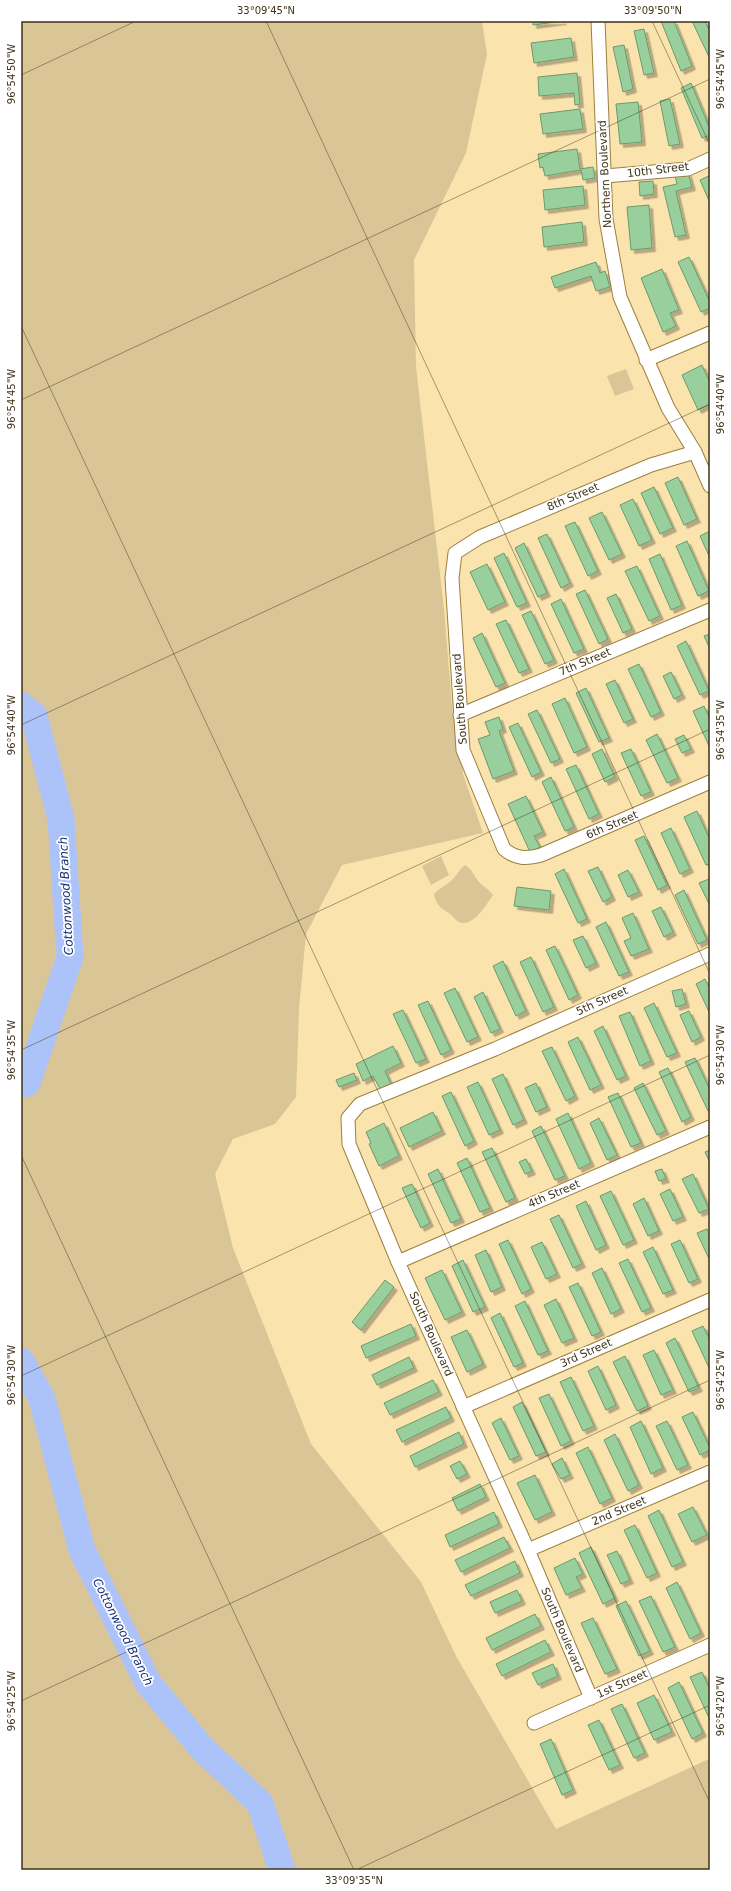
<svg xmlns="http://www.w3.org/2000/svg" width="731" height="1891" font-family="'DejaVu Sans',sans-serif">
	<defs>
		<filter id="shadow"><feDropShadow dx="3.5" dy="3.5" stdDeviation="0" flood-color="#0004"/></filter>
	</defs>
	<rect width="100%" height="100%" fill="#fbe3ae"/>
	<!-- green -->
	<g fill="#dac597">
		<path d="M21 21H482L487 54 466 153 414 260 416 367 444 609 452 707 463 774 483 833 342 865 306 934 299 1009 296 1097 275 1124 233 1139 215 1174 233 1248 311 1444 421 1582 456 1656 556 1829 709 1759 710 1870H21Z"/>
		<path d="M626 369 634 389 615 396 607 376Z"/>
		<path d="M441 856 449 875 431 885 422 866Z"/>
		<path d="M465 865C472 869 474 876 479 882 484 887 489 889 493 895 486 905 476 923 463 923 457 923 454 917 450 914 442 908 437 907 434 895 438 888 446 886 452 880 457 875 459 870 465 865Z"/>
	</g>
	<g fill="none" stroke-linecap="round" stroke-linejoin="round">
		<!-- river -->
		<g stroke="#acc3fa" stroke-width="27">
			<path d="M21 705 34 716 61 819 70 957 27 1083 21 1085"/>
			<path d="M21 1361 42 1399 82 1550 148 1683 201 1747 260 1803 282 1870"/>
		</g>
	</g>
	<!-- building -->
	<g fill="#98cf9c" stroke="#679c6b" filter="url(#shadow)">
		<path d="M533 21H563L533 25Z"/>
		<path d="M661 21H674L692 66 681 71Z"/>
		<path d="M692 21H705L710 32V59Z"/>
		<path d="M644 29 654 73 644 75 634 31Z"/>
		<path d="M571 38 574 57 534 63 531 43Z"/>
		<path d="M624 45 633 89 623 92 613 47Z"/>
		<path d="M577 73 580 104 575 105 574 93 539 96 538 77Z"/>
		<path d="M691 83 710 129V135L702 138 681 88Z"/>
		<path d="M670 99 680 144 669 146 660 101Z"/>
		<path d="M638 102 642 142 620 144 616 104Z"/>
		<path d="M580 109 583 129 543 134 540 114Z"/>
		<path d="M577 149 580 169 593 167 595 178 583 180 581 170 545 176 543 167 540 168 538 154Z"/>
		<path d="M688 173 692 187 676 191 686 235 675 237 663 187 677 184 675 176Z"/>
		<path d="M709 176 710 177V203L700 180Z"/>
		<path d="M653 181 654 194 640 196 639 182Z"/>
		<path d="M583 186 585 205 545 210 543 190Z"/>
		<path d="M649 205 652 248 631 250 627 207Z"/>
		<path d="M582 222 584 242 544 247 542 227Z"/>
		<path d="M689 257 710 302V308L701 312 678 262Z"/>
		<path d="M596 262 600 273 605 271 610 287 596 291 591 276 555 288 551 277Z"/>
		<path d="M662 269 679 310 670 313 676 326 663 332 641 278Z"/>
		<path d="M702 365 710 383V404L698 410 682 375Z"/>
		<path d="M678 477 697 519 684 525 665 483Z"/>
		<path d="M654 487 673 528 660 534 641 493Z"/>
		<path d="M633 499 652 540 639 546 620 505Z"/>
		<path d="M602 512 622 554 609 560 589 518Z"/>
		<path d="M575 522 598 571 588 576 565 526Z"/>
		<path d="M710 531V558L700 536Z"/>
		<path d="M547 534 570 583 561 588 538 538Z"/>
		<path d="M687 541 709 591 698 596 676 546Z"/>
		<path d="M524 543 547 593 538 597 515 548Z"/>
		<path d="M504 553 527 603 517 607 494 558Z"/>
		<path d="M660 554 682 605 671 610 649 559Z"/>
		<path d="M487 564 505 602 488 610 470 572Z"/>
		<path d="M637 566 660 616 649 621 625 571Z"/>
		<path d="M585 590 608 639 599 644 576 594Z"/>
		<path d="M616 594 632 629 623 633 607 598Z"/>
		<path d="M561 599 584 649 574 653 551 604Z"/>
		<path d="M531 611 554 660 545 664 522 615Z"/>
		<path d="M506 620 529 669 519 673 496 624Z"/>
		<path d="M482 633 505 683 496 687 473 638Z"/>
		<path d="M710 634V649L704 636Z"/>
		<path d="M686 641 709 691 700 695 677 646Z"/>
		<path d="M639 664 661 712 651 717 628 669Z"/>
		<path d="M671 672 682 695 674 699 663 676Z"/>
		<path d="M615 680 633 719 624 723 606 684Z"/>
		<path d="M586 688 609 738 599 742 576 693Z"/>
		<path d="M565 698 587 747 574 753 552 704Z"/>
		<path d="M704 706 710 719V748L693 711Z"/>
		<path d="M537 710 560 759 551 763 528 714Z"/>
		<path d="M499 717 503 729 499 731 514 771 493 779 478 739 490 735 485 722Z"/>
		<path d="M518 723 541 772 532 777 509 727Z"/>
		<path d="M657 734 678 778 667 783 646 740Z"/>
		<path d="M684 735 691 749 682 753 675 739Z"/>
		<path d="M602 749 615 777 605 782 592 754Z"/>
		<path d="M631 749 651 792 641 796 621 753Z"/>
		<path d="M576 765 599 814 589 819 566 769Z"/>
		<path d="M551 777 574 827 565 831 542 782Z"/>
		<path d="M526 796 543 832 534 836 540 847 530 852 508 804Z"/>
		<path d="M697 811 710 840V864L706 865 684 817Z"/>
		<path d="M671 828 690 869 680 874 661 833Z"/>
		<path d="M644 836 667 885 658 890 635 840Z"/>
		<path d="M598 867 612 897 603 902 588 871Z"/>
		<path d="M564 869 587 919 578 923 555 874Z"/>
		<path d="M628 870 639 892 628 897 618 875Z"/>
		<path d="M709 879 710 881V906L699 883Z"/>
		<path d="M517 887 551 891 549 910 514 906Z"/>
		<path d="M684 890 707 940 698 944 675 895Z"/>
		<path d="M661 907 673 932 664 937 652 911Z"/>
		<path d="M633 913 649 949 631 956 624 941 631 938 622 918Z"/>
		<path d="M606 922 629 972 619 976 596 927Z"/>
		<path d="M583 936 596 963 586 968 573 940Z"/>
		<path d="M555 946 578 995 569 1000 546 950Z"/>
		<path d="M531 957 554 1007 543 1012 520 962Z"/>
		<path d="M503 961 526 1011 516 1016 493 966Z"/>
		<path d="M705 979 710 989V1014L696 984Z"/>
		<path d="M455 988 478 1037 467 1042 444 993Z"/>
		<path d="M682 989 686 1004 676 1007 672 991Z"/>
		<path d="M483 992 500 1029 491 1033 474 997Z"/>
		<path d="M428 1001 451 1050 441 1055 418 1005Z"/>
		<path d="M654 1003 677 1053 667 1057 644 1008Z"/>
		<path d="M403 1010 426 1059 416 1063 393 1014Z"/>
		<path d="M689 1011 701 1037 692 1042 680 1015Z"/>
		<path d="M630 1012 651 1061 640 1066 619 1016Z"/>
		<path d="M603 1026 626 1076 617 1080 594 1031Z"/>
		<path d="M578 1037 601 1085 590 1090 568 1042Z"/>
		<path d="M393 1046 401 1063 385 1071 391 1084 380 1089 373 1076 363 1081 356 1064Z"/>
		<path d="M552 1047 575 1096 566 1101 542 1051Z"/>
		<path d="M695 1058 710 1090V1111H708L685 1062Z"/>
		<path d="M668 1068 691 1117 682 1122 659 1072Z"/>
		<path d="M354 1073 357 1080 339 1087 336 1080Z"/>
		<path d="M503 1074 524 1120 513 1125 492 1079Z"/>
		<path d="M478 1082 500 1130 489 1135 467 1087Z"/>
		<path d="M536 1083 547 1107 536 1112 525 1088Z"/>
		<path d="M643 1083 666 1131 657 1135 634 1088Z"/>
		<path d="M451 1092 474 1141 465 1146 442 1096Z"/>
		<path d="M618 1093 641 1143 631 1147 608 1097Z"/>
		<path d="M433 1112 442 1131 409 1147 400 1128Z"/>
		<path d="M568 1113 591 1163 579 1169 556 1119Z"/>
		<path d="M599 1118 617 1155 607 1160 590 1123Z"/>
		<path d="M384 1123 399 1156 379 1166 369 1144 371 1143 366 1132Z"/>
		<path d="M541 1126 565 1176 555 1180 532 1131Z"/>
		<path d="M492 1148 515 1198 506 1202 482 1152Z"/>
		<path d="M710 1150V1163L705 1152Z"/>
		<path d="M467 1158 490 1208 480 1212 457 1163Z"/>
		<path d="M526 1159 532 1171 525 1174 519 1162Z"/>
		<path d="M438 1169 461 1219 451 1223 428 1174Z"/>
		<path d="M662 1169 666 1179 659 1181 655 1171Z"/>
		<path d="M693 1174 709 1209 699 1213 682 1179Z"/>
		<path d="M412 1184 430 1223 421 1228 402 1188Z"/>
		<path d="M670 1189 683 1217 673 1221 660 1194Z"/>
		<path d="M611 1191 634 1240 623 1245 600 1196Z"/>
		<path d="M644 1198 659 1231 648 1236 633 1204Z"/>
		<path d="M586 1201 606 1245 596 1250 576 1206Z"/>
		<path d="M559 1215 582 1264 573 1268 550 1219Z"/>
		<path d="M707 1229 710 1236V1261L697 1233Z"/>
		<path d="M508 1240 531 1289 522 1294 499 1244Z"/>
		<path d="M680 1240 698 1279 689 1283 671 1244Z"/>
		<path d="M542 1242 557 1274 546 1279 531 1247Z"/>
		<path d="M653 1247 673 1290 663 1294 643 1252Z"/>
		<path d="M486 1250 502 1287 491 1292 475 1255Z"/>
		<path d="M628 1259 651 1308 642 1312 619 1263Z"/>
		<path d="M463 1260 485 1307 473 1312 452 1266Z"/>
		<path d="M602 1268 621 1309 611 1314 592 1273Z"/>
		<path d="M442 1270 462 1312 445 1320 425 1278Z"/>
		<path d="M385 1280 394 1287 361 1330 352 1322Z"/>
		<path d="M578 1283 601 1332 592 1336 569 1287Z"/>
		<path d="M556 1299 574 1338 562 1343 544 1305Z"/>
		<path d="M525 1301 548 1351 538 1355 515 1306Z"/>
		<path d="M500 1313 523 1363 514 1367 491 1318Z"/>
		<path d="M411 1324 416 1336 366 1358 361 1346Z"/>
		<path d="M703 1326 710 1340V1370L692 1331Z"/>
		<path d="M467 1330 483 1364 467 1372 451 1337Z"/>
		<path d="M675 1338 699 1388 689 1392 666 1343Z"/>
		<path d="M654 1350 673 1390 661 1395 643 1355Z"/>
		<path d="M625 1356 648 1406 637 1411 613 1362Z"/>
		<path d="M409 1357 414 1368 377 1385 372 1375Z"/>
		<path d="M598 1366 616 1405 606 1410 588 1371Z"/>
		<path d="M571 1377 594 1426 583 1431 560 1382Z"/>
		<path d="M433 1380 439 1392 390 1415 384 1403Z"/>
		<path d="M549 1394 571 1441 561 1446 539 1398Z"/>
		<path d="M522 1402 546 1452 536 1456 513 1407Z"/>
		<path d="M446 1407 451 1418 402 1442 396 1430Z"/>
		<path d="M693 1412 710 1448V1450L700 1455 682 1417Z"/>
		<path d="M501 1418 519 1456 510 1460 492 1423Z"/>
		<path d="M641 1421 663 1468 651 1474 630 1427Z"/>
		<path d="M667 1421 688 1465 677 1470 656 1426Z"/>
		<path d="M459 1432 464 1444 415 1467 410 1456Z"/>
		<path d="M615 1434 639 1485 628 1491 604 1440Z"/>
		<path d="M588 1447 612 1498 600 1504 576 1453Z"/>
		<path d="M562 1458 570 1475 561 1479 552 1464Z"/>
		<path d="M460 1461 467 1474 457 1479 450 1466Z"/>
		<path d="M535 1475 552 1512 535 1520 517 1483Z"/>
		<path d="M480 1484 486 1497 458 1511 452 1498Z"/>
		<path d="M693 1507 707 1535 692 1542 678 1514Z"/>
		<path d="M659 1510 683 1562 672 1567 648 1516Z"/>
		<path d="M494 1512 499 1524 450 1547 445 1535Z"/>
		<path d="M635 1525 657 1573 647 1578 624 1530Z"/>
		<path d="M504 1537 510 1548 461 1572 455 1560Z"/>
		<path d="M591 1547 615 1598 603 1604 579 1553Z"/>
		<path d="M617 1551 630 1580 621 1584 607 1555Z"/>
		<path d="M575 1558 583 1574 576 1577 582 1588 566 1595 554 1568Z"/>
		<path d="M515 1561 520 1573 471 1596 465 1585Z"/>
		<path d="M677 1582 701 1633 690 1639 666 1588Z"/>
		<path d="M517 1590 522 1601 495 1613 490 1602Z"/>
		<path d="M651 1596 675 1647 663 1652 639 1601Z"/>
		<path d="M626 1601 650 1651 639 1656 616 1606Z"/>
		<path d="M535 1614 541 1626 492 1650 486 1638Z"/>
		<path d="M593 1618 617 1669 605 1674 581 1623Z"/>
		<path d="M545 1640 551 1652 502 1676 496 1664Z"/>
		<path d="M553 1664 558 1676 538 1685 532 1673Z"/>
		<path d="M702 1672 710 1690V1720L690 1677Z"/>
		<path d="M679 1682 703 1733 692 1739 668 1688Z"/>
		<path d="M654 1695 672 1732 654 1740 637 1703Z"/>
		<path d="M622 1704 645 1753 634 1758 611 1709Z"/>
		<path d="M599 1720 620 1765 609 1770 588 1725Z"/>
		<path d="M551 1739 573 1790 562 1795 540 1744Z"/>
	</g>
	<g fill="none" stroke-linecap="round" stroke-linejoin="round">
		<!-- minor casing -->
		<g stroke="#9c7f3d" stroke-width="15">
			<g id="minor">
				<path d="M598 21 606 219 620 297 668 408 695 452 710 486"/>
				<path d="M605 176 688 169 710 159"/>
				<path d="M646 360 710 333"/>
				<path d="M695 452 651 465 480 537 455 553 452 578 463 750 504 849C516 859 526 859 541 855L710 782"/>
				<path d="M460 715 710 610"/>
				<path d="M398 1262 710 1127"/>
				<path d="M463 1407 710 1300"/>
				<path d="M528 1550 710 1472"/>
				<path d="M591 1698 528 1550 398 1262 349 1144 348 1118 360 1104 495 1049 710 954"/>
				<path d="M534 1723 710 1645"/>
			</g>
		</g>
		<!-- minor -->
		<use href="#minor" stroke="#fff" stroke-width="13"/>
	</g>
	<!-- ticks -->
	<path fill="none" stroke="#3f3217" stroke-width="1" stroke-opacity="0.45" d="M266 21 710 974M652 21 710 145M21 75 136 21M21 326 710 1803M21 400 710 79M21 725 710 404M21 1050 710 729M21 1155 354 1870M21 1376 710 1055M21 1701 710 1380M356 1870 710 1705"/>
	<g text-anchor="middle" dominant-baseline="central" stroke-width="3.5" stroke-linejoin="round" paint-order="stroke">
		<!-- street labels -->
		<g font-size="11" fill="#3f3217" stroke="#fff">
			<text transform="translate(658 170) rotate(-7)">10th Street</text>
			<text transform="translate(605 174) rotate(-93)">Northern Boulevard</text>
			<text transform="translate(573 497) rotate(-23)">8th Street</text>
			<text transform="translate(585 662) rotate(-23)">7th Street</text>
			<text transform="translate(460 699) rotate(-94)">South Boulevard</text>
			<text transform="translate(612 825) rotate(-23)">6th Street</text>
			<text transform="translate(602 1001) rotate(-24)">5th Street</text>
			<text transform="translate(554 1194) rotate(-23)">4th Street</text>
			<text transform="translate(431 1334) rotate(66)">South Boulevard</text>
			<text transform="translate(586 1353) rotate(-24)">3rd Street</text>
			<text transform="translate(619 1511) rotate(-23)">2nd Street</text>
			<text transform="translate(562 1630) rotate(67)">South Boulevard</text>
			<text transform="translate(622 1684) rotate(-24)">1st Street</text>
		</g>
		<!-- water labels -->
		<g font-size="12" font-style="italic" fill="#162d78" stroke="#fff">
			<text transform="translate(66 896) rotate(-93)">Cottonwood Branch</text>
			<text transform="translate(123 1632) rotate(63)">Cottonwood Branch</text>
		</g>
	</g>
	<!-- border -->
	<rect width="731" height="1891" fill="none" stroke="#ffffff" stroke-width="44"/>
	<rect x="22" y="22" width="687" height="1847" fill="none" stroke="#3f3217" stroke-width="1.5"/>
	<g font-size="10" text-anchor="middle" fill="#3f3217">
		<text x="266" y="14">33°09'45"N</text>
		<text x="653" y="14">33°09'50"N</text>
		<text transform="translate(11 74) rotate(-90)" y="4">96°54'50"W</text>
		<text transform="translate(720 79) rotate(-90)" y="4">96°54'45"W</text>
		<text transform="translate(11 399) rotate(-90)" y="4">96°54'45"W</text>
		<text transform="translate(720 404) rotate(-90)" y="4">96°54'40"W</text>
		<text transform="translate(11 725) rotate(-90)" y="4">96°54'40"W</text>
		<text transform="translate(720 730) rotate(-90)" y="4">96°54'35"W</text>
		<text transform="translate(11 1050) rotate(-90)" y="4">96°54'35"W</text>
		<text transform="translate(720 1055) rotate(-90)" y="4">96°54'30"W</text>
		<text transform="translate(11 1375) rotate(-90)" y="4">96°54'30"W</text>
		<text transform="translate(720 1380) rotate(-90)" y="4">96°54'25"W</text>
		<text transform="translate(11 1701) rotate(-90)" y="4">96°54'25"W</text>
		<text transform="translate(720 1706) rotate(-90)" y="4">96°54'20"W</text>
		<text x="354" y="1884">33°09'35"N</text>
	</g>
</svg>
